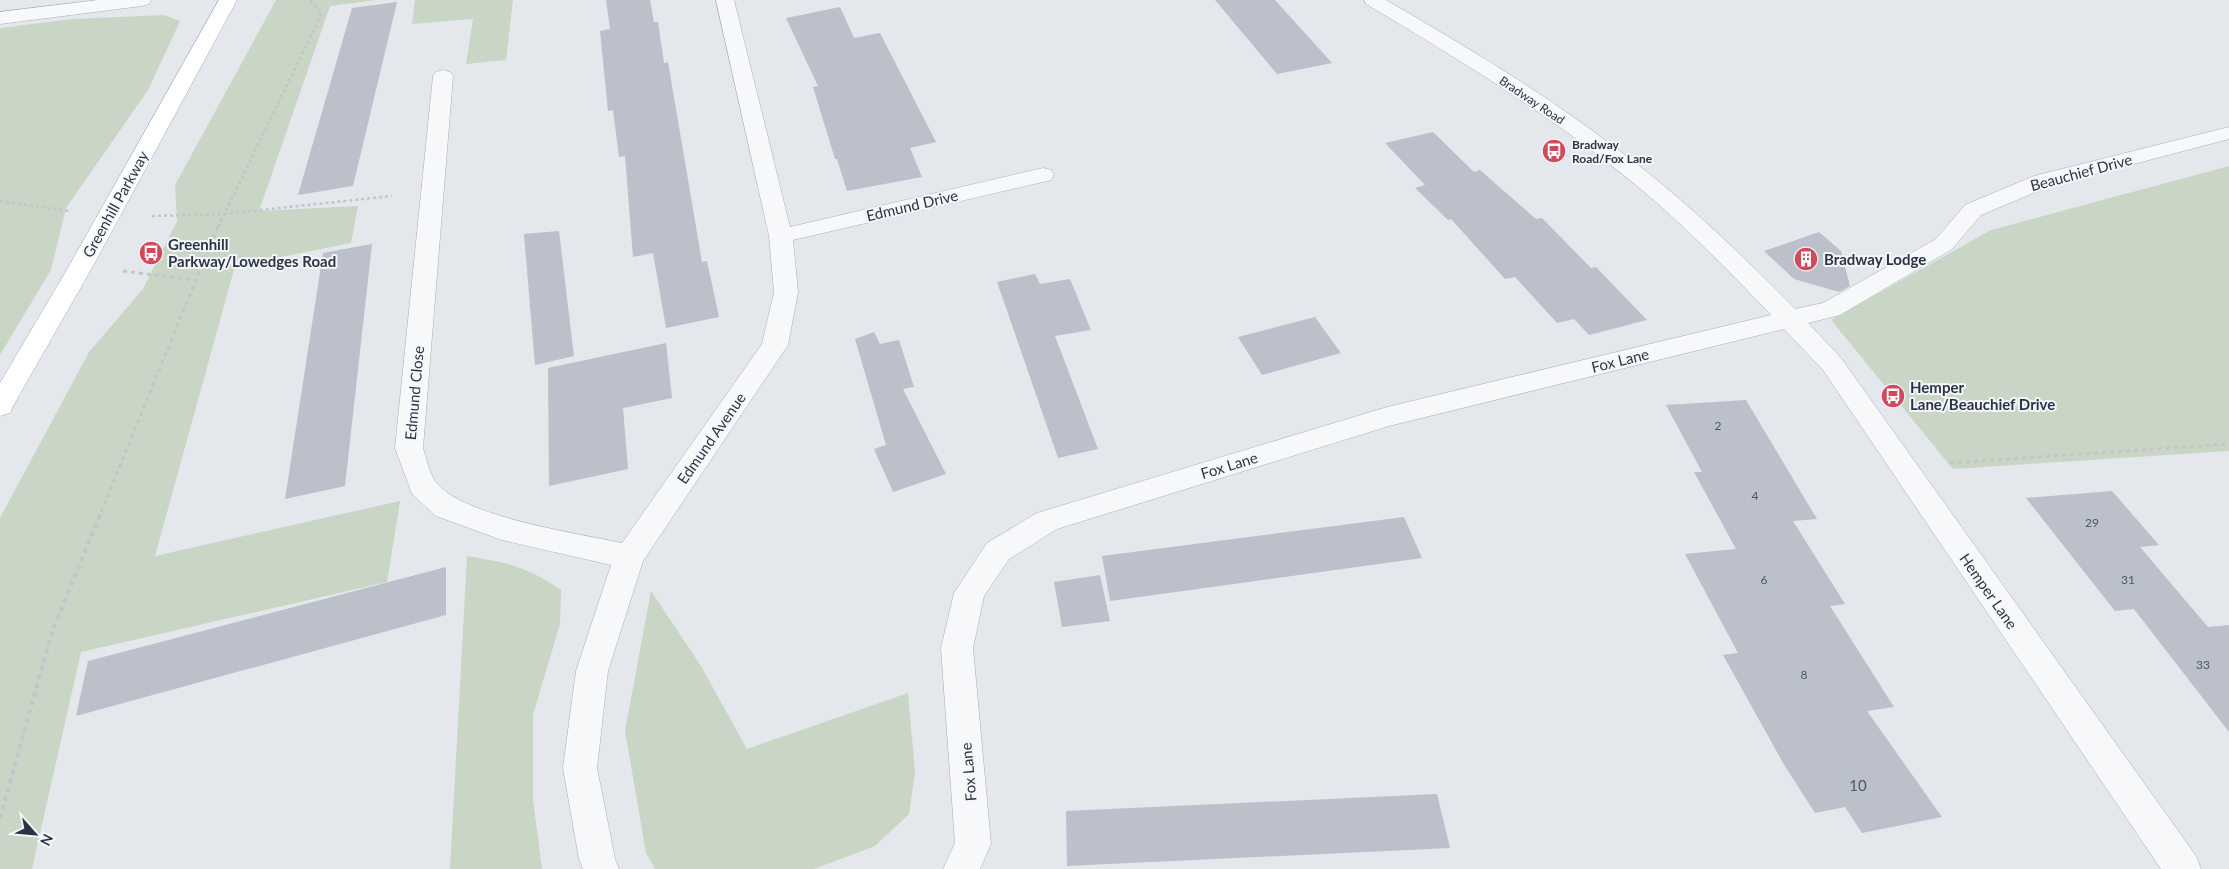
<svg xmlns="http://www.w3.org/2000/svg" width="2229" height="869" font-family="Lato,sans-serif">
	<rect width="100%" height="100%" fill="#e4e7ec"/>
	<!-- green -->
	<g fill="#c9d6c5">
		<path d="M276 0H377L330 6 259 211 358 206 351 243 235 266 155 556 400 501 387 582 81 652 32 869H0V518L89 352 143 289 177 221 175 185Z"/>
		<path d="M415 0H513L506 60 466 64 473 19 412 24Z"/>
		<path d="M164 15 180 21 148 90 66 208 51 270 0 355V28L73 19Z"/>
		<path d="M2229 166V451L1953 469 1831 320 1991 230Z"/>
		<path d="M467 556C508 563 526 566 561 590L560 624 533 715V800L542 869H450Z"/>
		<path d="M651 591 701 666 747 749 908 693 915 772 909 814 875 846 814 869H655L646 853 625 731Z"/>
	</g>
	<!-- building -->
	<g fill="#bbc0ca">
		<path d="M606 0H650L654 22H658L664 63 668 62 702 262 707 261 719 317 666 328 653 253 633 257 625 156 619 157 613 110 608 111 600 31 610 29Z"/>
		<path d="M1215 0H1275L1332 63 1277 74Z"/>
		<path d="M397 2 353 186 298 195 352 8Z"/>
		<path d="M840 7 854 38 880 33 936 142 910 148 922 177 847 191 837 159H835L813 87 818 86 786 18Z"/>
		<path d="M1433 132 1474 172 1480 170 1536 219 1542 218 1591 268 1596 267 1647 320 1589 335 1574 319 1557 323 1515 277 1505 279 1451 219 1448 220 1415 188 1425 185 1385 143Z"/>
		<path d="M559 231 574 356 535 365 524 234Z"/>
		<path d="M1819 232 1841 251 1850 286 1839 292 1794 279 1764 251Z"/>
		<path d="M372 244 345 486 285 499 323 253Z"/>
		<path d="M1035 274 1040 284 1070 279 1091 330 1055 336 1098 449 1058 458 997 282Z"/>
		<path d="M1315 317 1341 353 1262 375 1238 337Z"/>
		<path d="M874 332 880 344 899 340 914 387 903 389 946 474 893 492 874 449 886 445 855 339Z"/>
		<path d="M666 343 672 398 623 408 628 469 549 486 548 368Z"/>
		<path d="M1746 400 1817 519 1793 521 1845 604 1830 606 1894 707 1867 711 1942 817 1862 833 1845 807 1815 813 1783 763 1723 655 1738 653 1685 554 1736 549 1694 472H1702L1666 405Z"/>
		<path d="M2112 491 2159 545 2140 547 2208 627 2229 625V732L2134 609 2115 611 2026 498Z"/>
		<path d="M1404 517 1422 558 1110 601 1102 556Z"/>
		<path d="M446 567V615L76 716 88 661Z"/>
		<path d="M1100 575 1110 621 1062 627 1054 582Z"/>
		<path d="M1437 794 1450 848 1067 866 1066 811Z"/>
	</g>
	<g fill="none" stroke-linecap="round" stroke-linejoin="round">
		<!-- minor casing -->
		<g stroke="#a9aeb7" stroke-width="1">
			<g id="minor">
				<path d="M98 0H151L149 4 142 6 0 24V12Z"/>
				<path d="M716 0H734L790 227 1043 168 1051 170 1054 175 1051 180 793 240 798 292 788 345 643 561 608 671 597 768 615 859 619 869H583L579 859 563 768 576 671 611 565 502 540 436 516 412 494 395 448 433 76 436 72 443 70 450 72 453 76 423 448C426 458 429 472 435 481 461 517 577 533 622 543L762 344 774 292 769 236Z"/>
				<path d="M1364 0H1386C1467 47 1547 95 1621 152 1684 199 1740 253 1795 309L1823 303 1936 239 1965 205 2034 176 2229 127V139L2050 186 1981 215 1952 249 1840 315 1808 323 1841 358 2196 856 2201 869H2161L1823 370 1784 329 1389 426 1057 529 1009 559 984 596 973 648 991 844 980 869H943L955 843 941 648 954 593 987 543 1037 513 1387 407 1771 315C1730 272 1688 229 1643 191 1557 119 1462 61 1366 4Z"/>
			</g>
		</g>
		<!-- major casing -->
		<g stroke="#a3abb8" stroke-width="1">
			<path id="major" d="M219 0H237L93 266 13 406 10 413 0 416V383L69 266Z"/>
		</g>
		<!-- path-far2 -->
		<g stroke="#c2c5cb" stroke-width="2.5" stroke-dasharray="3 3" stroke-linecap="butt">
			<path d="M0 201 69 211"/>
			<path d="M152 216 223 214 392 196"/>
			<path d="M218 227 322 13 310 0"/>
		</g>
		<!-- path-far1 -->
		<g stroke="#c2c5cb" stroke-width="3" stroke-dasharray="4 4" stroke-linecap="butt">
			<path d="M123 271 194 280"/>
			<path d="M1950 463 2229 444"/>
			<path d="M101 512 218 226"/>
		</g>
		<!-- path -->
		<path stroke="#c2c5cb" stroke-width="4" stroke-dasharray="4.5 4.5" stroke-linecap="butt" d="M0 818 52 632 102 510"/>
		<!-- minor -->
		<use href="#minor" fill="#f7f8fa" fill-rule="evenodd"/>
		<!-- major -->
		<use href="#major" fill="#fff" fill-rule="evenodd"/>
	</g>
	<!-- icons -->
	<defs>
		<g id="bus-disc" transform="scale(1.25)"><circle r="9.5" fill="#d1495b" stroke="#f4f6f9"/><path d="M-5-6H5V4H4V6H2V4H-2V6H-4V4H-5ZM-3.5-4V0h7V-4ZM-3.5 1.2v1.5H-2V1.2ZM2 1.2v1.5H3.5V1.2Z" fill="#fff"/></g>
		<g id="building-disc" transform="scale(1.25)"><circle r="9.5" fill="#d1495b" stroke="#f4f6f9"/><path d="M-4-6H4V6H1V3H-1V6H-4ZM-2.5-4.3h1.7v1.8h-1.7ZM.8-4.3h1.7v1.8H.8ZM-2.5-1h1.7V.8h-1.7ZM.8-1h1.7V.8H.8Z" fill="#fff"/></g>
	</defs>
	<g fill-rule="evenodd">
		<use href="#bus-disc" x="1554" y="151"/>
		<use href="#bus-disc" x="151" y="253"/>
		<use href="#building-disc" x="1806" y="259"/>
		<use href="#bus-disc" x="1893" y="396"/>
	</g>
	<g text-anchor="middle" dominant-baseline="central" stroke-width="4" stroke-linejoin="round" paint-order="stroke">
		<!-- far-street labels -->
		<g font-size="12" fill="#2b3445" stroke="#f4f6f9">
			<text transform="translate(1532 100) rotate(34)">Bradway Road</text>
		</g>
		<!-- far-poi labels -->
		<g font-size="12" font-weight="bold" fill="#2b3445" stroke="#f4f6f9" text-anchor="start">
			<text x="1572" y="144">Bradway<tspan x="1572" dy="14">Road/Fox Lane</tspan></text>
		</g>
		<!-- number labels -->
		<g font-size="12" fill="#4f5766">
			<text x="1718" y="425">2</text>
			<text x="1755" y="495">4</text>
			<text x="2092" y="522">29</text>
			<text x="1764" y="579">6</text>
			<text x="2128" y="579">31</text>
			<text x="2203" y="664">33</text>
			<text x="1804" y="674">8</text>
		</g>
		<!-- street labels -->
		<g font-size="15" fill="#2b3445" stroke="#f4f6f9">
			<text transform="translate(2081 172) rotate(-15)">Beauchief Drive</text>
			<text transform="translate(115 204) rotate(-61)">Greenhill Parkway</text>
			<text transform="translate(912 205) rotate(-13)">Edmund Drive</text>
			<text transform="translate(1620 360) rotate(-14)">Fox Lane</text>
			<text transform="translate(414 393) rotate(-85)">Edmund Close</text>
			<text transform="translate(711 438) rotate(-55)">Edmund Avenue</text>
			<text transform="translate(1229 465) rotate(-17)">Fox Lane</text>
			<text transform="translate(1989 591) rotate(55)">Hemper Lane</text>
			<text transform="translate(968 772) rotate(-95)">Fox Lane</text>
		</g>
		<!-- poi labels -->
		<g font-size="15" font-weight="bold" fill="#2b3445" stroke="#f4f6f9" text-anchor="start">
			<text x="168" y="244">Greenhill<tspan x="168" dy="17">Parkway/Lowedges Road</tspan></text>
			<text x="1824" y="259">Bradway Lodge</text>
			<text x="1910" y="387">Hemper<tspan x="1910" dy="17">Lane/Beauchief Drive</tspan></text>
		</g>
		<!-- near-number labels -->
		<g font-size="15" fill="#4f5766">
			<text x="1858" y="785">10</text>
		</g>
	</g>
	<!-- north arrow -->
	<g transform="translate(35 834) rotate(117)" stroke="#f4f6f9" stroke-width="4" paint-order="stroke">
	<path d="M0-4L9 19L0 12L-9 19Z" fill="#2b3445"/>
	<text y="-8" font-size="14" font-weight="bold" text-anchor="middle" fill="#2b3445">N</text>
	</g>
</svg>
